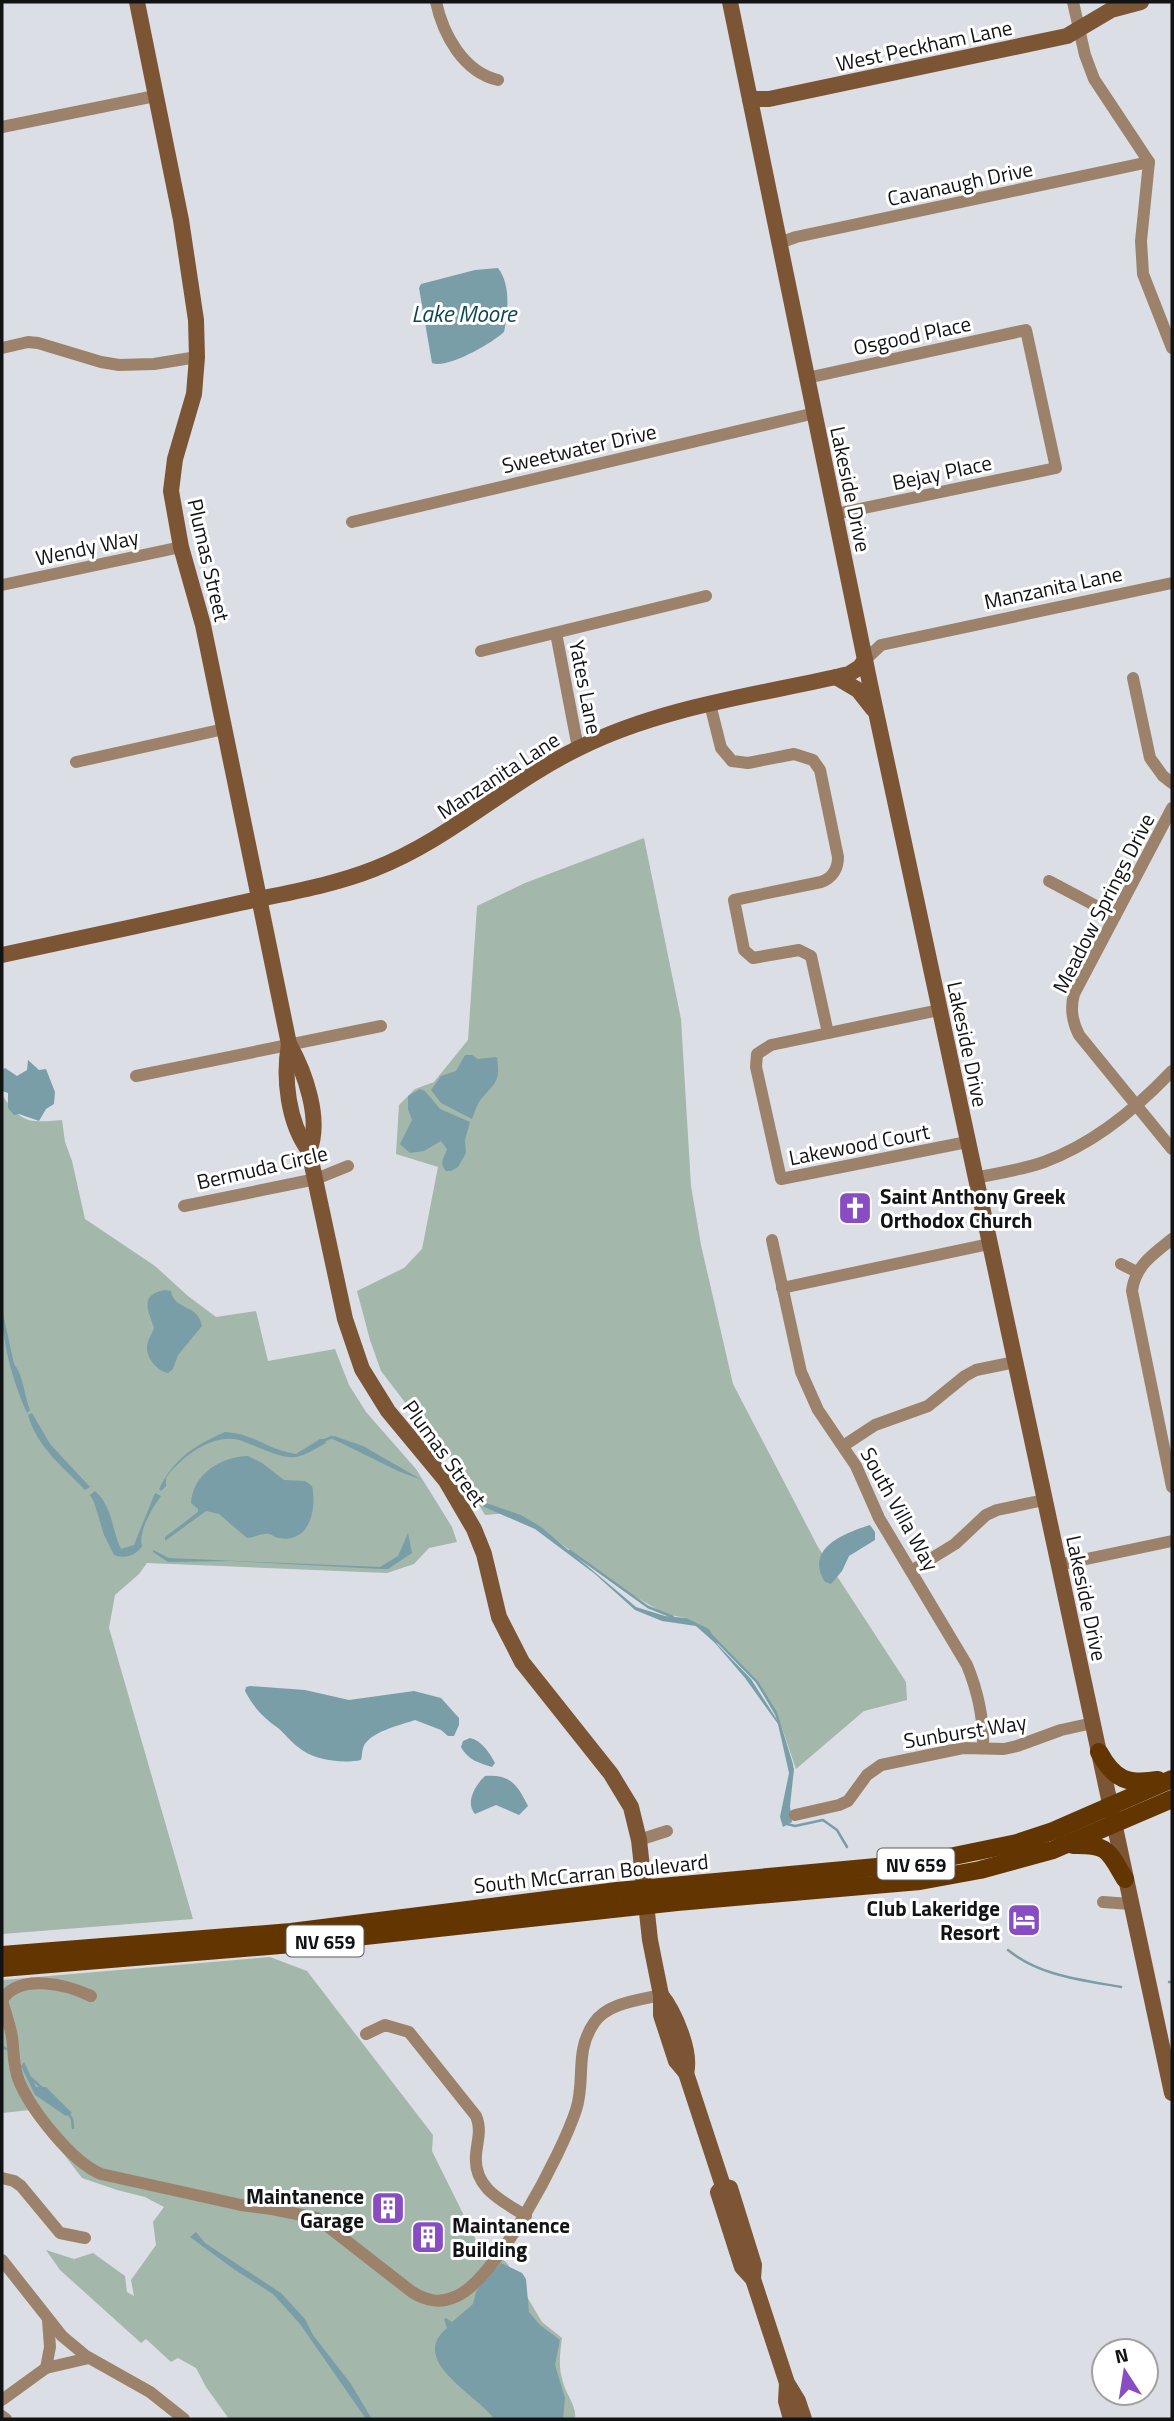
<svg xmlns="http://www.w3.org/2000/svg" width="1174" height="2421" font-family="'Titillium Web',sans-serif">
	<rect width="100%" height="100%" fill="#dcdee5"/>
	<!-- green -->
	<g fill="#a3b7ab">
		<path d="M644 838 681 1019 691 1186 701 1245 733 1384 818 1547 906 1682 907 1700 864 1711 796 1769 782 1728 756 1681 721 1646 686 1618 665 1614 624 1590 533 1523 508 1513 485 1515 446 1450 417 1418 381 1371 370 1340 357 1291 404 1268 422 1249 438 1167 396 1154 399 1105 415 1089 434 1082 468 1040 477 906 525 883Z"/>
		<path d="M2 1095C22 1123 27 1123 62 1120L65 1142 72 1161 85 1219 155 1266 188 1296 216 1317 256 1311 268 1361 335 1349 349 1385 366 1412 416 1469 452 1527 457 1542 429 1548 414 1564 387 1573 147 1563 139 1574 115 1595 109 1628 193 1919 2 1934Z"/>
		<path d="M270 1957 307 1971 433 2135 432 2151 476 2240 507 2263 542 2322 562 2338C560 2353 558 2367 563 2382 566 2395 577 2406 575 2419H229L206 2387 196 2368 178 2358 171 2362 146 2339 141 2343 60 2270 46 2250 74 2259 93 2253 125 2276 127 2292 134 2296 131 2280 156 2245 153 2222 164 2207 145 2197 117 2190 82 2178 30 2110 2 2113V1980Z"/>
	</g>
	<!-- water -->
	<g fill="#799ea8">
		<path d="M498 268C511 285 508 312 504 332 492 343 448 369 432 363L419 288 421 284 475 270Z"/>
		<path d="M465 1055H472L478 1059 497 1057C500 1081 497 1081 482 1098 477 1103 475 1112 472 1119L441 1103 431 1090 441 1076 456 1071Z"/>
		<path d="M28 1060 39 1070 46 1069 55 1092 54 1104 46 1109 39 1121 19 1114 14 1115 8 1108V1093L2 1091V1070L5 1068 17 1076 27 1070Z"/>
		<path d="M420 1089 425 1091 440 1109 470 1122 465 1140 466 1153 458 1167 451 1171H446C439 1163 444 1158 447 1149L441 1141 424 1151 410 1153 400 1144 412 1120 408 1109V1096Z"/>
		<path d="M165 1290 171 1291C174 1311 198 1303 202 1326L178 1355 173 1369 168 1373C157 1371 146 1358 147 1346 148 1339 152 1334 154 1328 149 1311 138 1295 165 1290Z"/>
		<path d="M2 1309 14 1364C24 1376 24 1396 30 1410L27 1413C13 1382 2 1343 2 1309Z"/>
		<path d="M32 1413 50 1444 90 1487 85 1490C63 1467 37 1447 28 1415Z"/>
		<path d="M225 1432C256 1434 267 1450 296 1454L320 1439H324L326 1443C317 1448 306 1455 296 1457 280 1459 255 1445 239 1440 212 1433 180 1458 166 1478V1486L161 1491 159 1489C174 1459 193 1446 225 1432Z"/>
		<path d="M334 1436 363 1446 422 1480 398 1471 333 1439Z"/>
		<path d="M248 1456 262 1463 284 1480 305 1481 312 1486C317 1508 310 1544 279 1538 276 1538 273 1535 269 1534 263 1533 254 1537 247 1538L219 1514 206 1511 165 1541V1537L198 1512V1509L191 1503C193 1474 220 1457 248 1456Z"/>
		<path d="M95 1491C113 1507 111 1528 121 1549L134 1545 155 1493 161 1496C152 1508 138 1532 142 1546 136 1556 124 1559 114 1555L104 1535 94 1502 90 1495Z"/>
		<path d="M477 1500 521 1515 541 1527 636 1607 665 1616 686 1618 709 1629 718 1645 751 1679 779 1723 794 1769 790 1806 792 1822 783 1827 780 1817 789 1773 778 1724 745 1678 715 1643 696 1626 662 1621 635 1610 595 1574 535 1529 482 1506Z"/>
		<path d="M870 1525 875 1532V1540L849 1556 842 1571 831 1584 825 1582C804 1548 845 1533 870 1525Z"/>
		<path d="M408 1533 412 1553 388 1569H381L231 1561 168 1562 153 1552V1550L169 1558 380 1567 398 1556Z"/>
		<path d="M250 1686 305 1690 349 1700 414 1691 441 1698 459 1718V1725L454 1736H448L441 1730 415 1720C401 1725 368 1732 363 1748 362 1752 362 1756 361 1760 342 1764 313 1760 298 1747 291 1742 285 1734 278 1728 263 1717 254 1708 245 1691L246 1687Z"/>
		<path d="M470 1738C481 1740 490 1753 495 1763L492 1767C479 1763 468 1760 461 1747L463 1741Z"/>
		<path d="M485 1776C510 1774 517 1784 528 1806L519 1815 496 1805 475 1814C465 1803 475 1785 485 1776Z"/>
		<path d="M24 2062 36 2087H46L72 2113 66 2116 35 2095 21 2066Z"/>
		<path d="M196 2232 205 2243 281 2293 305 2319 313 2335 351 2384 372 2419H366L300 2324 273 2294 235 2270 190 2237Z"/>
		<path d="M501 2263 522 2273 526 2279 529 2312 540 2325 560 2340 555 2365 565 2398 563 2419H494C478 2395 407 2361 447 2328L444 2319 446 2318 452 2322 473 2304 476 2292 484 2280Z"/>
	</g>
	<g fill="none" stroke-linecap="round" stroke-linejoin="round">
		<!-- stream -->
		<g stroke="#799ea8" stroke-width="2.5">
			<path d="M323 1441 332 1437 336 1439"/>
			<path d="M570 1551 648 1607 673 1617"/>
			<path d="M710 1634 757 1682 776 1713 792 1765"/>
			<path d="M787 1824 795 1826 823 1820 837 1830 847 1847"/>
			<path d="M1008 1950C1040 1976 1082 1980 1121 1987"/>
			<path d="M1169 1982H1172"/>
			<path d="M2 2046 6 2049"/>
			<path d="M32 2079 42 2088"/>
			<path d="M67 2112 72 2119 73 2128"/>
		</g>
		<!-- street -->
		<g stroke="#9d826b" stroke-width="12">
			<path d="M436 2C443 34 463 72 498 80"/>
			<path d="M1073 2 1085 55 1094 79 1149 162 1141 241 1143 274 1172 348"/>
			<path d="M2 127 155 96"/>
			<path d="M779 243 796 237 1149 162"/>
			<path d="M2 348 28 342 38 343 101 362 119 365 154 364 197 357"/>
			<path d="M807 378 1026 330 1056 468 835 514"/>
			<path d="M352 522 815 413"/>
			<path d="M2 585 181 547"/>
			<path d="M556 633 578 748"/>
			<path d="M481 651 706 596"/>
			<path d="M865 660 881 645 1172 583"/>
			<path d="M1133 678 1150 758 1163 776 1172 783"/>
			<path d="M710 704 721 748 732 761 748 763 794 754 813 760 820 770 838 857C838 868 833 878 821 882L734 900 744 950 753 958 799 950 811 956 828 1033"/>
			<path d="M76 762 224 729"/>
			<path d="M1172 808 1074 994C1070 1009 1072 1021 1079 1035L1172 1149"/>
			<path d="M1049 881 1115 916"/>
			<path d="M939 1010 771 1045 757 1054 756 1067 781 1179 967 1142"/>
			<path d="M136 1076 381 1026"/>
			<path d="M975 1178C998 1173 1022 1170 1044 1162 1094 1144 1136 1109 1172 1071"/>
			<path d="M184 1206 316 1179 348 1166"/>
			<path d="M1172 1239C1153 1254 1135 1266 1132 1291L1172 1487"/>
			<path d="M772 1240 801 1372 818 1410 856 1466 879 1518 967 1665C978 1692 984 1720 983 1748"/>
			<path d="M1121 1264 1137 1272"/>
			<path d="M782 1288 989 1244"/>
			<path d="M843 1446 875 1425 928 1406 965 1376 976 1370 1015 1362"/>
			<path d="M1058 1565 1172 1541"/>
			<path d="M911 1571 955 1544 986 1515 997 1510 1044 1500"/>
			<path d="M795 1815 839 1805 848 1801 867 1775 881 1765 963 1748 1004 1749 1017 1746 1061 1730 1093 1723"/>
			<path d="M639 1840 667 1831"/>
			<path d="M1103 1902 1130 1904"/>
			<path d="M2 2000C5 2012 10 2025 12 2037 14 2052 13 2067 19 2081 31 2110 72 2162 101 2174L241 2205 272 2209 317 2218 412 2292C427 2301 440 2304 457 2296 497 2278 562 2153 576 2110 586 2080 574 2052 594 2023 607 2003 639 2000 661 1995"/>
			<path d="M2 2000C19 1973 66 1984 91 1996"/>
			<path d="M366 2034 385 2025 409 2032 476 2116C482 2130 477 2141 476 2155 473 2188 502 2201 526 2216"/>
			<path d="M2 2178 14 2181 21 2186 60 2233 85 2238"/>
			<path d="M2 2260 62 2336 86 2356 150 2392 184 2419"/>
			<path d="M46 2368 50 2347 48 2320"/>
			<path d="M2 2400 46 2368 89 2358"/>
			<path d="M2 2416 6 2419"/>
		</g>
		<!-- secondary -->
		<g stroke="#7c5534" stroke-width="16">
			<path d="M137 2 181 220 196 320 197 357 194 394 175 459 171 491 181 547 203 625 289 1044C305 1072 322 1120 309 1151"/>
			<path d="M730 2 870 684 1172 2093"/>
			<path d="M750 99H769L1067 36 1111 10 1141 2"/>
			<path d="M836 677 858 690 873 709"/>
			<path d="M2 955C81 938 161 921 240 903 285 893 331 886 374 869 449 840 507 783 579 748 663 706 759 695 849 674L860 667 865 660"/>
			<path d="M289 1044C283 1078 288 1123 309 1151L345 1319 362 1369 388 1411 446 1481 474 1529 484 1554 499 1617 522 1662 611 1774 631 1807 639 1840 650 1940 661 1995V2015L676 2061 686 2073 723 2186 730 2188 754 2265 753 2279 787 2383 798 2401 804 2419"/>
			<path d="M661 1995C674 2011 692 2052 686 2073"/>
			<path d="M723 2186 718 2192 742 2267 753 2279"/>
			<path d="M787 2383 786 2401 791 2419"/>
		</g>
		<!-- primary -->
		<g stroke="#633501" stroke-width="18">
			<path d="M1099 1752C1114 1780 1128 1785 1158 1780"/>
			<path d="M1073 1845C1109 1844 1108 1851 1125 1879"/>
			<path d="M2 1955 291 1932 617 1891 920 1863 1017 1843 1053 1831 1172 1779"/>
			<path d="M2 1968 292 1944 677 1902 920 1881 980 1870 1053 1850 1172 1799"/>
		</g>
	</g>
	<!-- icons -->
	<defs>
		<g id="church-square" transform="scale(1.75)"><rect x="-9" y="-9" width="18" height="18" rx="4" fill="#894dc3" stroke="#fff"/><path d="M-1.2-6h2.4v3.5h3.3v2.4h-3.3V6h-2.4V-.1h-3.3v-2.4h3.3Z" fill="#fff"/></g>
		<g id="hotel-square" transform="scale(1.75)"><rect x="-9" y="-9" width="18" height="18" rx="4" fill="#894dc3" stroke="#fff"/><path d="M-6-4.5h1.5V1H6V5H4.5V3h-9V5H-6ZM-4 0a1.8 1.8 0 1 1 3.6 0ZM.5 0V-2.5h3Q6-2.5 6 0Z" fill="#fff"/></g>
		<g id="building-square" transform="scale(1.75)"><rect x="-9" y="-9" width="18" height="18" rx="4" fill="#894dc3" stroke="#fff"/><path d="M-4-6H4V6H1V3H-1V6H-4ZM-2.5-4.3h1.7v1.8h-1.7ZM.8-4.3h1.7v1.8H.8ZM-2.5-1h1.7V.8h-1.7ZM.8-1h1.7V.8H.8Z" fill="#fff"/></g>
	</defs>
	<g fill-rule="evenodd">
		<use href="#church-square" x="855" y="1208"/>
		<use href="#hotel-square" x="1024" y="1920"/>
		<use href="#building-square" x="388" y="2208"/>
		<use href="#building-square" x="428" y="2237"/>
	</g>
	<g text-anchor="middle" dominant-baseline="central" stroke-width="6" stroke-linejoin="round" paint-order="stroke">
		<!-- shield labels -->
		<g fill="#fff" stroke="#595a5b" stroke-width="2">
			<rect x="877.5" y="1848.5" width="77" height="31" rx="5"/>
			<rect x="286.5" y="1925.5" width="77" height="31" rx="5"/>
		</g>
		<g font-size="19" font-weight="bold" fill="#121315">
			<text x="916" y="1864">NV 659</text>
			<text x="325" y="1941">NV 659</text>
		</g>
		<!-- street labels -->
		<g font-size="21" fill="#121315" stroke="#fff">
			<text transform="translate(924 45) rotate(-12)">West Peckham Lane</text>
			<text transform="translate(960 183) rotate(-12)">Cavanaugh Drive</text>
			<text transform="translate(912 335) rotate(-12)">Osgood Place</text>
			<text transform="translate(579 448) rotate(-13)">Sweetwater Drive</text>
			<text transform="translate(942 472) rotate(-12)">Bejay Place</text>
			<text transform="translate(851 489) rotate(78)">Lakeside Drive</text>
			<text transform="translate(87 547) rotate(-12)">Wendy Way</text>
			<text transform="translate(209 560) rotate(77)">Plumas Street</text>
			<text transform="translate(1053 587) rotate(-12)">Manzanita Lane</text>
			<text transform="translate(586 687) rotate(79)">Yates Lane</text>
			<text transform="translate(498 775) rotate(-33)">Manzanita Lane</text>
			<text transform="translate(1103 903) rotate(-63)">Meadow Springs Drive</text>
			<text transform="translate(968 1044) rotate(78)">Lakeside Drive</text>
			<text transform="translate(859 1144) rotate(-11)">Lakewood Court</text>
			<text transform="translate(262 1167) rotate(-13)">Bermuda Circle</text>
			<text transform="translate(445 1453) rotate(54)">Plumas Street</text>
			<text transform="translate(900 1509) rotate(61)">South Villa Way</text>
			<text transform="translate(1087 1598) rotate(78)">Lakeside Drive</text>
			<text transform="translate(965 1731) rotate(-9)">Sunburst Way</text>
			<text transform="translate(591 1873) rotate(-6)">South McCarran Boulevard</text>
		</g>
		<!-- poi labels -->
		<g font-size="21" font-weight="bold" fill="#121315" stroke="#fff" text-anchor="start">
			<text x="880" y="1196">Saint Anthony Greek<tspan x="880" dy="24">Orthodox Church</tspan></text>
			<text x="1000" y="1908" text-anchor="end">Club Lakeridge<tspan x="1000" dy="24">Resort</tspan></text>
			<text x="364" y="2196" text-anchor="end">Maintanence<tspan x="364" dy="24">Garage</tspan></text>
			<text x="452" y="2225">Maintanence<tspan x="452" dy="24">Building</tspan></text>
		</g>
		<!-- water labels -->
		<g font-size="23" font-style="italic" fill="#0d4551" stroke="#fff">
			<text x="464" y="313">Lake Moore</text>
		</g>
	</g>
	<!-- border -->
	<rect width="1174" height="2421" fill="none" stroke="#121315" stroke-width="7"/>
	<!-- north arrow -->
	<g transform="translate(1125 2372) rotate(348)"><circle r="33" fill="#ffffff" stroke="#a0a1a1" stroke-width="2"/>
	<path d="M0-5L12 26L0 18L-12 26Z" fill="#894dc3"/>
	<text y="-10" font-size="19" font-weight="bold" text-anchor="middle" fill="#121315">N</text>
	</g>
</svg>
